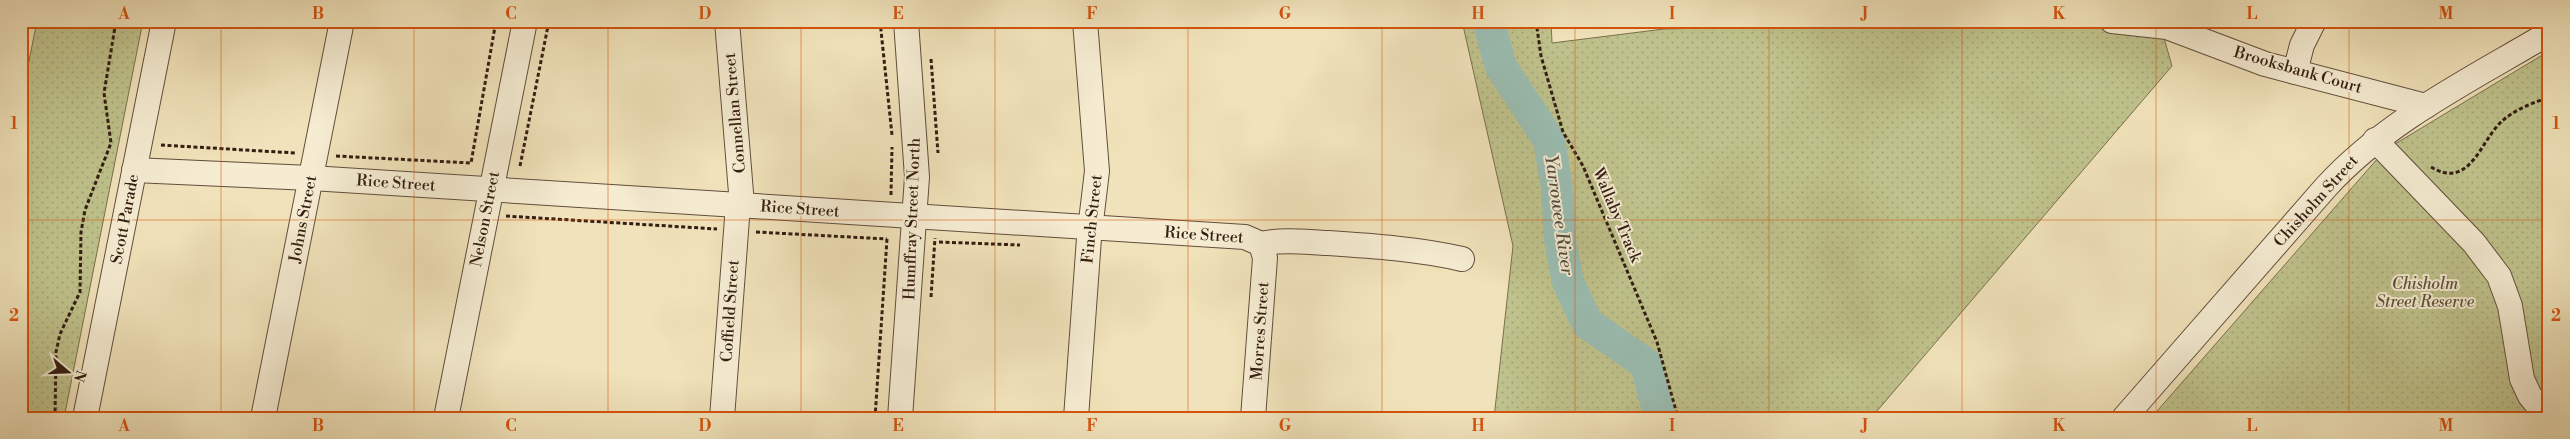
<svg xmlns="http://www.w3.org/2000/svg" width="2570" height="439" font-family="'Libre Bodoni',serif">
	<defs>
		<pattern id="park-dots" width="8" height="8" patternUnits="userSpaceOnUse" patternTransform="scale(1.25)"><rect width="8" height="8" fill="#bfc28c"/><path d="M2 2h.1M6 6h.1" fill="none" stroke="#a5a678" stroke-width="1.8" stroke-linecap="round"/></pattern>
	</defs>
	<rect width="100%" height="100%" fill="#f0e2ba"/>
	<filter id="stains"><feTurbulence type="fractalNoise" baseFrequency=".004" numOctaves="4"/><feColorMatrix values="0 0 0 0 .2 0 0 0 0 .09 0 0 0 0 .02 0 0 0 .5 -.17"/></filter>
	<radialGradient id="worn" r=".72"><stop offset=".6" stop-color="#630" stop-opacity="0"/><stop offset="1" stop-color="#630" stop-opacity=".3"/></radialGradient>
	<!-- park -->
	<g fill="url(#park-dots)" stroke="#79704f">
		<path d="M37 21H143L64 418H21V101Z"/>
		<path d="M1462 21H1551L1552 43 1664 29 1896 24H2022L2026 21H2169L2164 38 2172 66 1871 418H1494L1513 246Z"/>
		<path d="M2549 51V418H2151L2385 150Z"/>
	</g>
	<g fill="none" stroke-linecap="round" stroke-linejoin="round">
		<!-- river -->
		<path stroke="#9abdb2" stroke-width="32" d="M1490 21V28L1501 67 1549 140 1557 189 1560 240 1568 282 1587 323 1646 364 1660 418"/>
		<!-- minor casing -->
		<g stroke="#624e3c" stroke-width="26">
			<g id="minor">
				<path d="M727 21 742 205"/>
				<path d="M2112 21 2167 27 2265 64 2426 106"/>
				<path d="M2295 72 2302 45 2314 21"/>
				<path d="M2375 140 2474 243 2499 276 2510 306 2522 379 2530 396 2548 418"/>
				<path d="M134 170 311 178 1245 237 1261 244"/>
				<path d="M1261 244C1283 239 1305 242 1327 243 1372 246 1418 249 1462 259"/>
				<path d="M85 418 164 21"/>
				<path d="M263 418 342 21"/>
				<path d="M446 418 525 21"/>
				<path d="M722 418 738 205"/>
				<path d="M900 418 917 177 906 21"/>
				<path d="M1076 418 1089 238 1097 171 1085 21"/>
				<path d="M1253 418 1265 258 1261 244"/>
				<path d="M2124 418 2326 187C2387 120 2472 79 2549 33"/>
			</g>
		</g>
		<!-- path -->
		<g stroke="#331d12" stroke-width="3" stroke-dasharray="4 2.5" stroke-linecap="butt">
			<path d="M880 21 892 135"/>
			<path d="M1536 21 1541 56 1563 132 1583 166 1657 342 1678 418"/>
			<path d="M931 59 938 153"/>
			<path d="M161 145 295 153"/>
			<path d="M336 156 471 163 496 21"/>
			<path d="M520 166 549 21"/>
			<path d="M2431 167C2469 190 2480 143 2500 123 2513 110 2533 103 2549 97"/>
			<path d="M891 195 892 147"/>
			<path d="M506 216 717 229"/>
			<path d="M756 232 887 239"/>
			<path d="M939 242 1020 245"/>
			<path d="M931 297 935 238"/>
			<path d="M55 418 56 352 60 334 80 292 81 232 85 210 111 143 104 93 116 21"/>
			<path d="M875 418 887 239"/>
		</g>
		<!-- minor -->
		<use href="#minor" stroke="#f5ecd2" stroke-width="24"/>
	</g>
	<!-- grid -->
	<path fill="none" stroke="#d6530d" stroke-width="1" stroke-opacity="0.55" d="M221 21V418M414 21V418M608 21V418M801 21V418M995 21V418M1188 21V418M1382 21V418M1575 21V418M1769 21V418M1962 21V418M2156 21V418M2349 21V418M21 220H2549"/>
	<g text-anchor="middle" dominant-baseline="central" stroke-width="4" stroke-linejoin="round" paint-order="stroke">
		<!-- street labels -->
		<g font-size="16" fill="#331d12" stroke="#f5ecd2">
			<text transform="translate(2298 70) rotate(16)">Brooksbank Court</text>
			<text transform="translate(735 113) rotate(-95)">Connellan Street</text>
			<text transform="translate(396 183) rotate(4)">Rice Street</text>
			<text transform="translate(2316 201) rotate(-48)">Chisholm Street</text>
			<text transform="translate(800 209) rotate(4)">Rice Street</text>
			<text transform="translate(1617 215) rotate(67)">Wallaby Track</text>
			<text transform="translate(125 219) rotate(-79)">Scott Parade</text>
			<text transform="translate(303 219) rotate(-79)">Johns Street</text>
			<text transform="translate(485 219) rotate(-79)">Nelson Street</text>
			<text transform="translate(912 219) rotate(-88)">Humffray Street North</text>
			<text transform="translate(1092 219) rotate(-84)">Finch Street</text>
			<text transform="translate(1204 235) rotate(4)">Rice Street</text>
			<text transform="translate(730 311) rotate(-86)">Coffield Street</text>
			<text transform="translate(1260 331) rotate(-86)">Morres Street</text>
		</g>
		<!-- park labels -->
		<g font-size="16" font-style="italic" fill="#5d4f37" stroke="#f5ecd2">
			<text x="2425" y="284">Chisholm<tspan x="2425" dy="18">Street Reserve</tspan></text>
		</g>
		<!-- water labels -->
		<g font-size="18" font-style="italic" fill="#524d42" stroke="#f5ecd2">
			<text transform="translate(1559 215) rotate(82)">Yarrowee River</text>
		</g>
	</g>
	<!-- margin -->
	<rect width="2570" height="439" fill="none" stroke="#f0e2ba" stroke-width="55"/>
	<!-- north arrow -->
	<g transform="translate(68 372) rotate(109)" stroke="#f5ecd2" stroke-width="4" paint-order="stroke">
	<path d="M0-4L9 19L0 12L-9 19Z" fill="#331d12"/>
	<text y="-8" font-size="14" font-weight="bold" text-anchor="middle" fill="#331d12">N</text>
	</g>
	<rect x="28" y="28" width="2514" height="384" fill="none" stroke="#d6530d" stroke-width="2"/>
	<g font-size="16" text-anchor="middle" font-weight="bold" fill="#d6530d">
		<text x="124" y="19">A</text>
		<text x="318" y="19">B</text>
		<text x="511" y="19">C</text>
		<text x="705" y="19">D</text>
		<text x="898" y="19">E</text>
		<text x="1092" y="19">F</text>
		<text x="1285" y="19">G</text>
		<text x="1478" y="19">H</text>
		<text x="1672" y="19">I</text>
		<text x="1865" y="19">J</text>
		<text x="2059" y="19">K</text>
		<text x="2252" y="19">L</text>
		<text x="2446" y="19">M</text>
		<text x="14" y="129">1</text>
		<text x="2556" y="129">1</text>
		<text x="14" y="321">2</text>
		<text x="2556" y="321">2</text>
		<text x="124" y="431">A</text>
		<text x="318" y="431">B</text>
		<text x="511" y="431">C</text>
		<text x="705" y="431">D</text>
		<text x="898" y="431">E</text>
		<text x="1092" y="431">F</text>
		<text x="1285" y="431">G</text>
		<text x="1478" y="431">H</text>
		<text x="1672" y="431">I</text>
		<text x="1865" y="431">J</text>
		<text x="2059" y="431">K</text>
		<text x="2252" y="431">L</text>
		<text x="2446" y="431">M</text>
	</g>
	<rect width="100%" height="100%" filter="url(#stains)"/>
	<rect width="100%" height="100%" fill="url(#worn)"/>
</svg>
